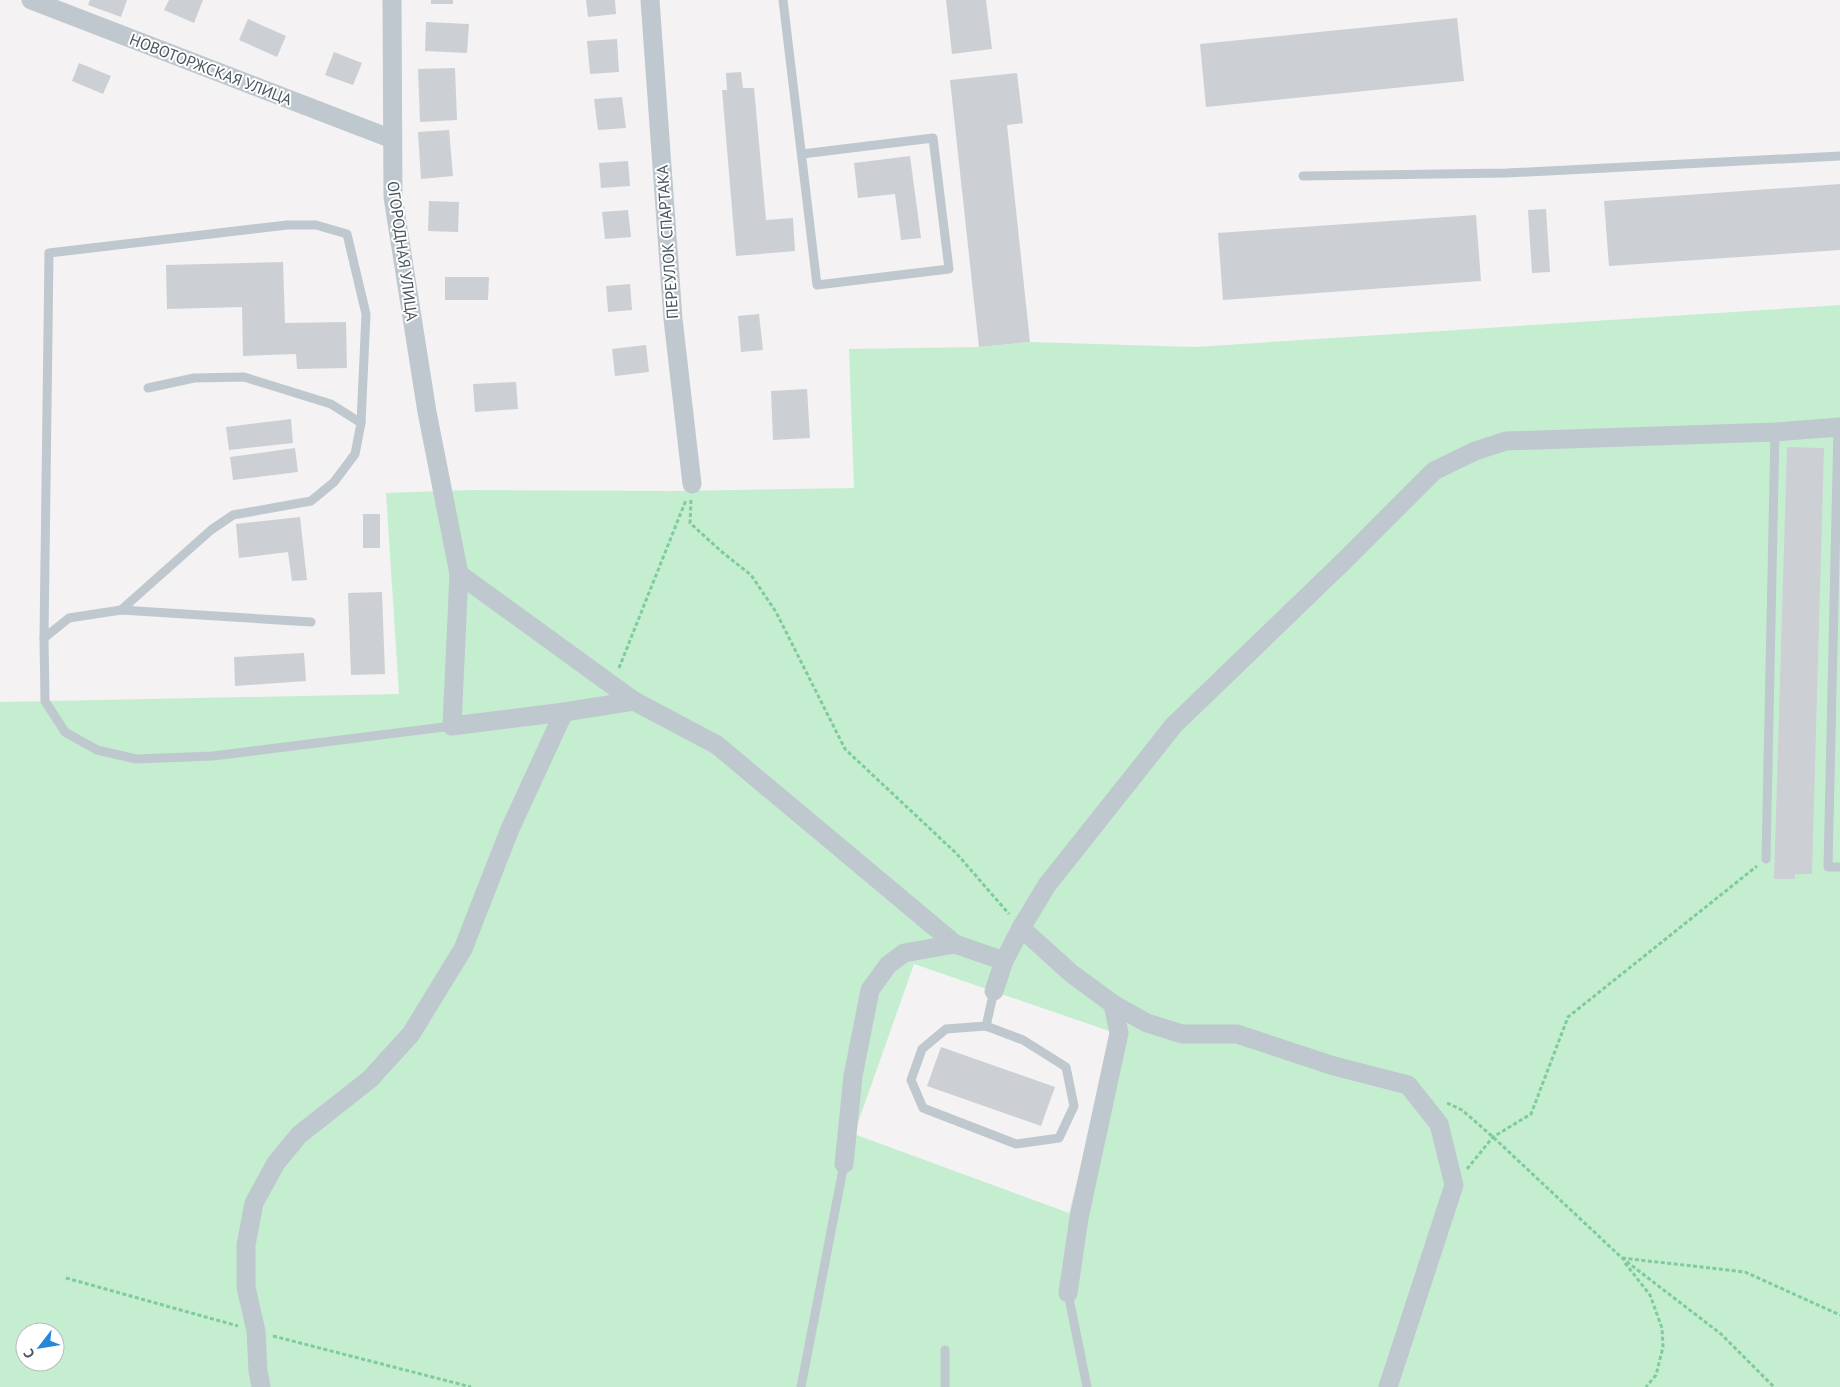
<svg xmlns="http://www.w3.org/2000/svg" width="1840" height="1387" font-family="'PT Sans',sans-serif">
	<rect width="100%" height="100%" fill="#f4f2f3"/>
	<!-- green -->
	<path fill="#c5eed1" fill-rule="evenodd" d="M1840 305V1387H0V702L399 694 386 493 470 490 673 491 854 488 849 349 979 347 1030 342 1195 347ZM914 964 1115 1033 1069 1213 854 1134ZM25 1332H55V1362H25Z"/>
	<!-- building -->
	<g fill="#ccd0d4">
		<path d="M90 0H127L121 17 88 5Z"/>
		<path d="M169 0H203L194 23 164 10Z"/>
		<rect x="431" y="0" width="22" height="4"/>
		<path d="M586 0H615L616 14 588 17Z"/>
		<path d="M946 0H986L992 49 952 54Z"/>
		<path d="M1457 18 1464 81 1206 107 1200 44Z"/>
		<path d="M248 19 286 36 277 57 239 40Z"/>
		<path d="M426 22 469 24 467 53 425 51Z"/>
		<path d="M617 39 619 72 590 74 587 41Z"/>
		<path d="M334 52 362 63 353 85 325 75Z"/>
		<path d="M79 63 111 76 103 94 72 81Z"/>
		<path d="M455 68 457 120 420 122 418 69Z"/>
		<path d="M741 72 743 88H754L766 220 793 218 795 251 736 256 722 90H727L726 73Z"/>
		<path d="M1017 73 1023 123 1007 125 1030 342 979 347 950 80Z"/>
		<path d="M622 97 626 128 598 130 594 99Z"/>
		<path d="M449 130 453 176 421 179 418 132Z"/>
		<path d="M910 156 921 238 901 240 895 194 858 198 854 163Z"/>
		<path d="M628 161 630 186 601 188 599 163Z"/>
		<path d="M1840 184V250L1609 266 1604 201Z"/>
		<path d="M429 201 459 202 458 232 428 231Z"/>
		<path d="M1546 209 1550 272 1532 273 1528 210Z"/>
		<path d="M628 210 631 237 605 239 602 212Z"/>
		<path d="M1476 215 1481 281 1223 300 1218 233Z"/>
		<path d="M283 262 285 323 346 322 347 368 297 369 296 354 243 356 242 307 167 309 166 265Z"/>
		<path d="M445 277H489L488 300H445Z"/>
		<path d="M630 284 632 310 608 312 606 286Z"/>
		<path d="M759 314 763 350 741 352 738 316Z"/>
		<path d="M646 345 649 372 615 376 612 349Z"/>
		<path d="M516 382 518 409 475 412 473 384Z"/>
		<path d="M807 389 810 438 773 440 771 391Z"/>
		<path d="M291 419 293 443 229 450 226 427Z"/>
		<path d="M1787 447 1824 448 1812 874H1795V879H1774Z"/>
		<path d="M295 448 298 472 233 480 230 457Z"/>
		<rect x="363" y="514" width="17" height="34"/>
		<path d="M300 517 307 580 292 581 288 552 239 558 236 524Z"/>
		<path d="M382 592 385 674 351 675 348 593Z"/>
		<path d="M304 653 306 681 235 686 234 657Z"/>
		<path d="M941 1047 1055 1087 1041 1126 927 1086Z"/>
	</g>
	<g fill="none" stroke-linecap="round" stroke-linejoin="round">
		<!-- path -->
		<g stroke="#7ecb9d" stroke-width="3" stroke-dasharray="4 2.5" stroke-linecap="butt">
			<path d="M691 500 690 523 722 552 751 575 776 612 845 749 957 854 1009 914"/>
			<path d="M619 668 686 500"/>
			<path d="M1447 1103 1462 1110 1493 1137 1622 1258 1721 1334 1774 1387"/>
			<path d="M1467 1169 1493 1137 1531 1114 1568 1017 1757 866"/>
			<path d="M1622 1258 1745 1272 1840 1315"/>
			<path d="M1625 1263 1650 1295 1662 1328 1663 1347 1656 1375 1646 1387"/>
			<path d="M66 1278 238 1326"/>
			<path d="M273 1336 471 1387"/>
		</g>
		<!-- lane -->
		<g stroke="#bfc8ce" stroke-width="9">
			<path d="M783 0 817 285 949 269 933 138 802 154"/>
			<path d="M1303 176 1507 173 1840 156"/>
			<path d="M1838 427 1828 867H1840"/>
			<path d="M121 610 211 530 233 515 311 501 334 482 355 454 361 423 331 404 244 377 194 378 148 388"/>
			<path d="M311 622 121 610 69 618 44 638 45 701 65 732 97 750 136 759 213 756 452 726"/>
			<path d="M44 638 49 253 287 225H316L347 234 366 314 361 423"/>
			<path d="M1766 859 1775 432"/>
			<path d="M986 1026 1023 1040 1066 1067 1074 1106 1059 1138 1016 1144 923 1108 911 1080 922 1049 946 1029Z"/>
			<path d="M986 1026 994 991"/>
			<path d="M1068 1293 1087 1387"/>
			<path d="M801 1387 844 1164"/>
			<path d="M945 1387V1350"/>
		</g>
		<!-- street -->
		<g stroke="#bfc8ce" stroke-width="19">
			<path d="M31 0 392 139"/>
			<path d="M392 0 393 197 427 412 459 574 452 726 564 712 634 701 717 745 955 944 1004 961 1021 928 1047 885 1174 725 1344 561 1434 471 1475 451 1506 441 1775 432 1840 427"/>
			<path d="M650 0 673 319 692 484"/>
			<path d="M459 574 634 701"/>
			<path d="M1021 928 1072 974 1113 1004 1119 1033 1079 1218 1068 1293"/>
			<path d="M994 991 1004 961"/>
			<path d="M1113 1004 1147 1023 1182 1034H1237L1334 1066 1408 1085 1439 1124 1454 1185 1388 1387"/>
			<path d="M844 1164 853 1076 870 990 888 965 904 953 955 944"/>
			<path d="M261 1387 258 1371 256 1331 246 1287V1245L254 1203 276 1163 299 1135 370 1079 411 1034 463 949 510 829 564 712"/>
		</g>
	</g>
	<g text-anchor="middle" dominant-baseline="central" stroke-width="4" stroke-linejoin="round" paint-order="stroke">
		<!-- street labels -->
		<g font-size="16" fill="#4b575f" stroke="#fff">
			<text transform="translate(211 69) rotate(21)">НОВОТОРЖСКАЯ УЛИЦА</text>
			<text transform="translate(667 242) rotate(-94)">ПЕРЕУЛОК СПАРТАКА</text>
			<text transform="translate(403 251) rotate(82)">ОГОРОДНАЯ УЛИЦА</text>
		</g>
	</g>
	<!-- north arrow -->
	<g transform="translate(40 1347) rotate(239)"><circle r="24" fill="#ffffff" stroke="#b7bcbf"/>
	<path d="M0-4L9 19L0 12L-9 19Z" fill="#2587dc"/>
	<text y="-8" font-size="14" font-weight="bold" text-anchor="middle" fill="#4b575f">С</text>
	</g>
</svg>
